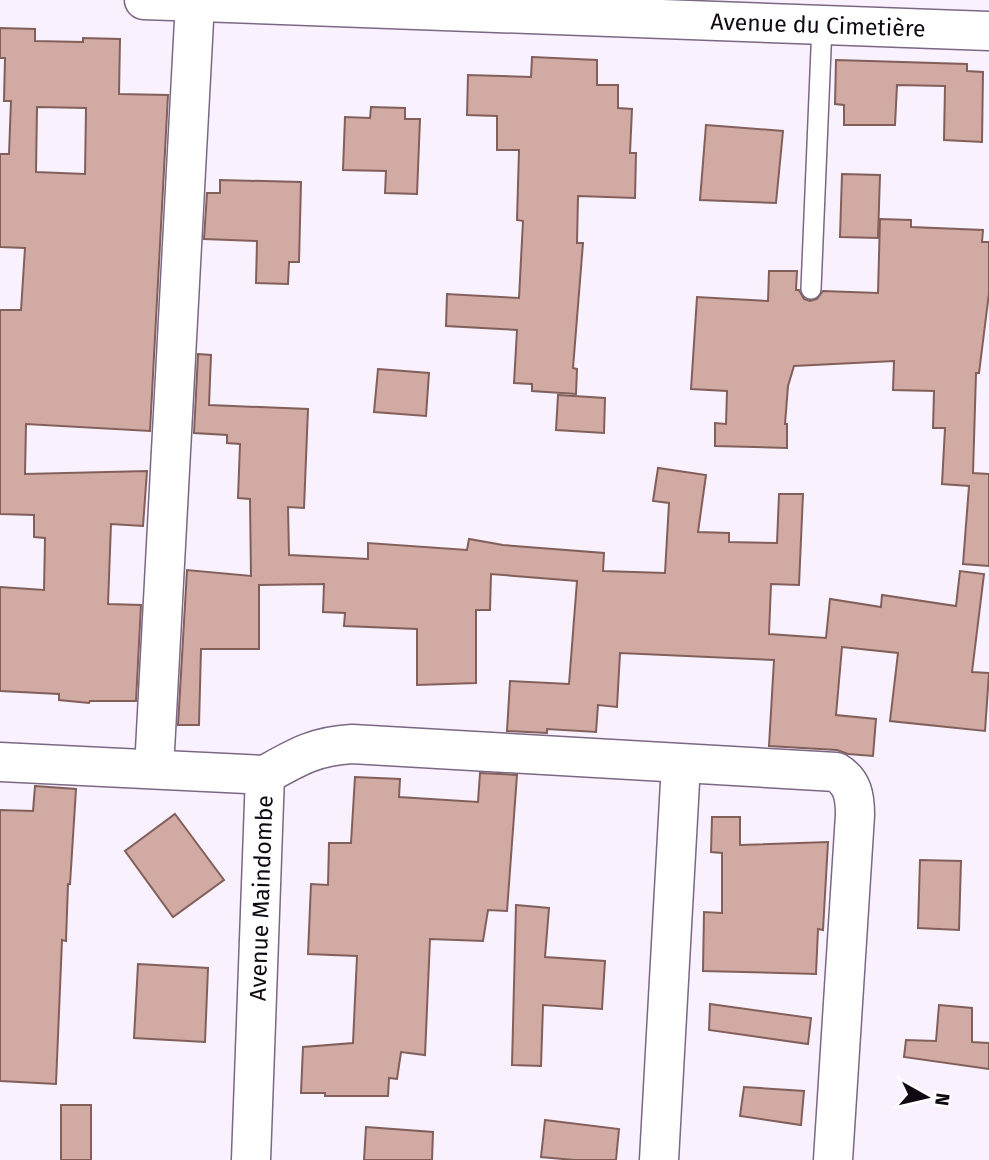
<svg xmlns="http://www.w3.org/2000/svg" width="989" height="1160" font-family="'Fira Sans',sans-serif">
	<rect width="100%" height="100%" fill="#f9f1fd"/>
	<!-- building -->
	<g fill="#d1aaa4" stroke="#825f5a" stroke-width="2" fill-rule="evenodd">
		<path d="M0 28 35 29V41L83 42V38L120 39 119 94 168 95 150 431 26 424 25 474 147 471 143 526 111 524 108 604 141 605 136 701H90L89 703 59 700V694L0 691V587L44 590 45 538 34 537V515L0 514V310H21L25 248 0 247V154H9L11 101H4L5 58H0ZM37 107 86 108 85 174 36 172Z"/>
		<path d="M532 57 597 60V85H618V108L632 109 630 153H636L635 198 578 196 577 243H583L573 368 577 369 576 394 532 391V384L514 383 517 330 446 326 447 294 519 298 523 221 517 220 519 150H497V116L467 115 468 75 531 77Z"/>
		<path d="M836 60 967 64V71L983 72 982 142 944 140 945 86 897 85 895 125H844V105L835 104Z"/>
		<path d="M371 107 405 108V119H420L417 194 385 193 386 171 343 170 345 117 370 118Z"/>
		<path d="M706 125 783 131 776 203 700 200Z"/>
		<path d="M842 174 880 175 878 238 840 237Z"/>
		<path d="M220 180 301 182 299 262H289L288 284 256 283 257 241 204 239 207 193H220Z"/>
		<path d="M880 219 911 220V227L983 230 982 242H989V293L979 373H976L973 473 989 474V566L963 564 969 486 942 484 945 428H933L934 391 893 390 894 361 794 366 788 386 785 424H787V448L715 446V423L726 424 727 391 691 389 697 297 768 301 769 271H797L796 290H799L804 299 810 301 817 299 823 291 878 293Z"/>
		<path d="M198 354 211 355 209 405 308 409 304 508 288 507 289 555 368 559V543L467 550 469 539 503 545 604 553 603 571 665 573 669 503 653 501 658 468 706 475 698 532 729 533V542L777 543 779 494H803L799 585 771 584 769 634 826 638 830 599 881 607 882 595 956 606 960 571 984 574 972 672 989 673 985 731 890 721 898 653 842 647 836 715 876 719 873 756 848 754 837 750 769 746 774 660 620 653 617 707 598 705 596 732 547 729V733L507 731 510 681 569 684 577 581 491 574 490 610H476V683L417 685V629L344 626 345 613 323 612 324 584 259 585V649H201L199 725H178L187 570 251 576 250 499 238 498 240 444 227 443V435L194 433Z"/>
		<path d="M378 369 429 373 426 416 374 412Z"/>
		<path d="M558 395 605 398 604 433 556 430Z"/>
		<path d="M480 773 517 775 507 911 488 910 483 941 430 939 425 1055 401 1052 397 1079 389 1078 388 1096H325V1093H301L303 1047 353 1043 357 956 308 954 311 884 328 885 329 843H351L355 777 400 779 399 797 478 802Z"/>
		<path d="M35 786 76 789 70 884H68L66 941 62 940 56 1084 0 1081V810L33 811Z"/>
		<path d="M175 814 224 880 173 917 125 851Z"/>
		<path d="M712 817H740V845L828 842 823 930 818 929 816 974 703 971 704 912 722 913V853L711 852Z"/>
		<path d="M920 860 961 861 959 930 918 928Z"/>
		<path d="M516 905 549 908 545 957 605 961 602 1009 543 1005 541 1066 512 1065Z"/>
		<path d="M138 964 208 968 205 1042 134 1038Z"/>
		<path d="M710 1004 811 1018 808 1044 709 1030Z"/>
		<path d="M939 1005 972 1008V1042L989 1043V1069L904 1057 906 1040 936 1041Z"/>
		<path d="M744 1087 804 1091 801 1125 740 1116Z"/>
		<rect x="61" y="1105" width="30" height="55"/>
		<path d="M545 1120 619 1129 616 1160H574L541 1157Z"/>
		<path d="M366 1127 433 1132 432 1160H364Z"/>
	</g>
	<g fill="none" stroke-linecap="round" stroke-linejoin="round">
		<!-- lane casing -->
		<g stroke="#7b6883" stroke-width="22">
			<path id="lane" d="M811 289 822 25"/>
		</g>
		<!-- street casing -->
		<g stroke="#7b6883" stroke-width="41">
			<g id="street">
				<path d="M144 0 989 31"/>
				<path d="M0 762 265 775"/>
				<path d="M154 769 195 2"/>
				<path d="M265 775C297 757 315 746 352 744L836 772C853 782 855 797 855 815L833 1160"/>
				<path d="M251 1160 265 775"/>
				<path d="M659 1160 681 764"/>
			</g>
		</g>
		<!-- lane -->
		<use href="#lane" stroke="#fff" stroke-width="19"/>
		<!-- street -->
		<use href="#street" stroke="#fff" stroke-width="38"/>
	</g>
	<g text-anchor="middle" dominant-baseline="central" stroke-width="6" stroke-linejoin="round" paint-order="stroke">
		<!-- street labels -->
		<g font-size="23" fill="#100913" stroke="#fff">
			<text transform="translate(818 25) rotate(2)">Avenue du Cimetière</text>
			<text transform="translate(261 898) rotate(-88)">Avenue Maindombe</text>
		</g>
	</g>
	<!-- north arrow -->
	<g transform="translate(926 1097) rotate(98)" stroke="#ffffff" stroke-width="5" paint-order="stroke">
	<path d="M0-5L12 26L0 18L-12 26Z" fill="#100913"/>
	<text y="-10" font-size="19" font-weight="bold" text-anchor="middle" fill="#100913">N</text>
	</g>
</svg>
